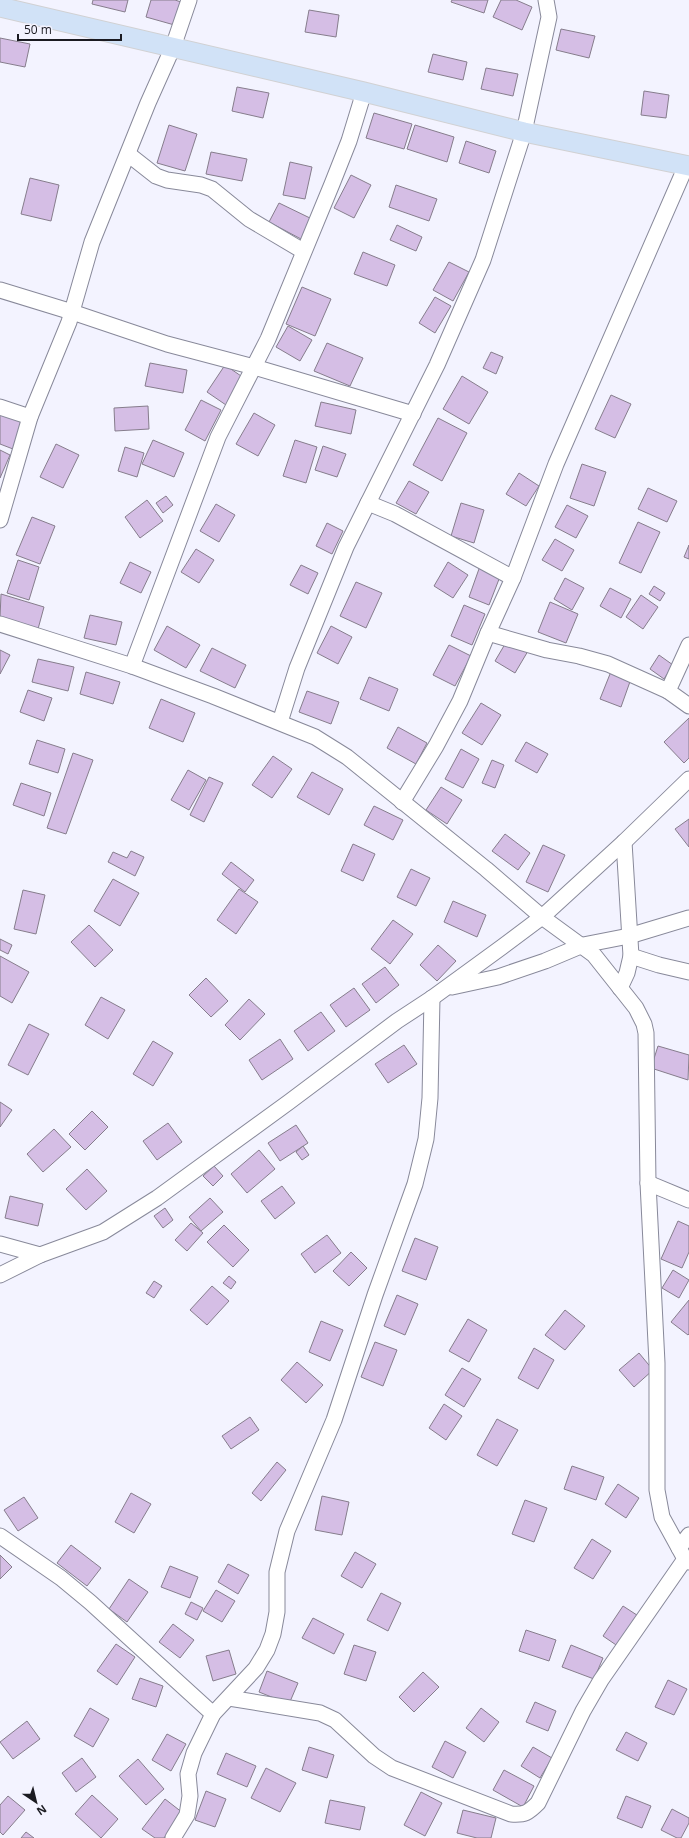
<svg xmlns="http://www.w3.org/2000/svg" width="689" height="1838" font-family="'Open Sans',sans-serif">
	<rect width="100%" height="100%" fill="#f3f3ff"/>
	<!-- building -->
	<g fill="#d5bee5" stroke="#867d8c">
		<path d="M93 0H128L125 12 92 4Z"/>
		<path d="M151 0H175L184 3 178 26 146 17Z"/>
		<path d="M452 0H488L484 13 451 2Z"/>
		<path d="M501 0H516L532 7 522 30 493 17Z"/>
		<path d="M309 10 339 15 336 37 305 32Z"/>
		<path d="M561 29 595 36 589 58 556 50Z"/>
		<path d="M0 38 30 44 25 67 0 62Z"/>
		<path d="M433 54 467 62 463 80 428 72Z"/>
		<path d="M486 68 518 74 513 96 481 89Z"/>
		<path d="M237 87 269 93 263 118 232 111Z"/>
		<path d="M644 91 669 95 666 118 641 115Z"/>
		<path d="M374 113 412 124 404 149 366 138Z"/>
		<path d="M169 125 197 134 185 171 157 163Z"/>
		<path d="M415 125 454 137 447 162 407 149Z"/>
		<path d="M466 141 496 151 489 173 459 163Z"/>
		<path d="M211 152 247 159 242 181 206 174Z"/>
		<path d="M290 162 312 167 305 199 283 195Z"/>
		<path d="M351 175 371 185 354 218 334 208Z"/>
		<path d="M30 178 59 185 51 221 21 214Z"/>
		<path d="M396 185 437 199 429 221 389 207Z"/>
		<path d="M279 203 312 219 301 239 269 222Z"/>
		<path d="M397 225 422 237 416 251 390 240Z"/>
		<path d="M363 252 395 265 387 286 354 274Z"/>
		<path d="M449 262 469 272 453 301 433 290Z"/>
		<path d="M302 287 331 299 315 336 286 324Z"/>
		<path d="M435 297 451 306 435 333 419 323Z"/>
		<path d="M288 326 312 340 300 361 276 347Z"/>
		<path d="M327 343 363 358 350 386 314 371Z"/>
		<path d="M491 352 503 357 496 374 483 368Z"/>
		<path d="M150 363 187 370 183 393 145 386Z"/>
		<path d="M225 365 244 378 226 405 207 392Z"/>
		<path d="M462 376 488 392 469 424 443 409Z"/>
		<path d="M611 395 631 404 615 438 595 429Z"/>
		<path d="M201 400 221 410 205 441 185 430Z"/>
		<path d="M321 402 356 410 351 434 315 426Z"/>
		<path d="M148 406 149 429 115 431 114 408Z"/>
		<path d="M0 411 23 418 13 449 0 444Z"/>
		<path d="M254 413 275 425 258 456 236 444Z"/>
		<path d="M438 418 467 433 442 481 413 465Z"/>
		<path d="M153 440 184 453 174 477 142 464Z"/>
		<path d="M295 440 317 447 306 483 283 476Z"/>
		<path d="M56 444 79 455 63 488 40 477Z"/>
		<path d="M323 446 346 454 337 477 315 470Z"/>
		<path d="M125 447 144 453 137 477 118 471Z"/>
		<path d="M0 450 10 455 0 478Z"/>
		<path d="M582 464 606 472 594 506 570 498Z"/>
		<path d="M519 473 539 486 526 506 506 494Z"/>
		<path d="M409 481 429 492 416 514 396 503Z"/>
		<path d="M648 488 677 501 667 522 638 509Z"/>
		<path d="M166 496 173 505 163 513 156 503Z"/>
		<path d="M147 500 163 521 140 538 125 517Z"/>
		<path d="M461 503 484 510 474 543 451 536Z"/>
		<path d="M216 504 235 515 219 542 200 531Z"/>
		<path d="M567 505 588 516 576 538 555 527Z"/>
		<path d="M32 517 55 526 40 564 16 555Z"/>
		<path d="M638 522 660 532 641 573 619 563Z"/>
		<path d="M327 523 343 531 332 554 316 546Z"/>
		<path d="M555 539 574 550 562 571 542 560Z"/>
		<path d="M689 545V559L684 557Z"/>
		<path d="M196 549 214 560 199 583 181 572Z"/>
		<path d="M18 560 39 567 29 600 7 593Z"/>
		<path d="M130 562 151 572 141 593 120 583Z"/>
		<path d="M448 562 468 575 453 598 434 586Z"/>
		<path d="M301 565 318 573 308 594 290 585Z"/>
		<path d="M480 566 501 574 489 605 469 597Z"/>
		<path d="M565 578 584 588 572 610 554 599Z"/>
		<path d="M356 582 382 593 366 628 340 616Z"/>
		<path d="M654 586 665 593 660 601 649 594Z"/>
		<path d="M610 588 631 599 621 618 600 606Z"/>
		<path d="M1 594 44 607 38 629 0 618Z"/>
		<path d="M641 595 658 607 643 629 626 617Z"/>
		<path d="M550 602 578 614 566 643 538 632Z"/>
		<path d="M464 605 485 614 472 645 451 636Z"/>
		<path d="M90 615 122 622 116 645 84 638Z"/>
		<path d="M167 626 200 645 186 668 154 650Z"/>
		<path d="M331 626 352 637 338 664 317 653Z"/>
		<path d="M508 639 528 651 515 673 495 661Z"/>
		<path d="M449 645 471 656 455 686 433 675Z"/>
		<path d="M212 648 246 665 235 688 200 671Z"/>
		<path d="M0 650 10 655 0 674Z"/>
		<path d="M659 655 673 665 664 679 650 669Z"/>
		<path d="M38 659 74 667 68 691 32 682Z"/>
		<path d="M612 669 632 676 621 707 600 699Z"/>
		<path d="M86 672 120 682 113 704 80 694Z"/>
		<path d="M369 677 398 689 389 711 360 699Z"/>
		<path d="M28 690 52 698 44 721 20 712Z"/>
		<path d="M307 691 339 702 331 724 299 712Z"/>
		<path d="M161 699 195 713 183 742 149 728Z"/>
		<path d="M481 703 501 715 482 745 462 733Z"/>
		<path d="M689 718V758L684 763 664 742Z"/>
		<path d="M398 727 427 743 416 764 387 748Z"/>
		<path d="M37 740 65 749 58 773 29 764Z"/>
		<path d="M526 742 548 754 537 773 515 761Z"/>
		<path d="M461 749 479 759 463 788 445 779Z"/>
		<path d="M73 753 93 760 66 834 47 828Z"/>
		<path d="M273 756 292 769 272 798 252 785Z"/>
		<path d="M492 760 504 765 495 788 482 783Z"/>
		<path d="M188 770 206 780 189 810 171 800Z"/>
		<path d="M312 772 343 789 329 815 297 797Z"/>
		<path d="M209 777 223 783 204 822 190 815Z"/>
		<path d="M21 783 51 793 44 816 13 805Z"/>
		<path d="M441 787 462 800 447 824 426 810Z"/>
		<path d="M374 806 403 820 393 840 364 825Z"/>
		<path d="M689 819V847L675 829Z"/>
		<path d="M505 834 530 853 518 870 492 851Z"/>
		<path d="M353 844 375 854 363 881 341 871Z"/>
		<path d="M543 845 565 855 548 892 526 882Z"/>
		<path d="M131 851 144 857 135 876 108 862 113 852 127 858Z"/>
		<path d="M231 862 254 880 245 892 222 874Z"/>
		<path d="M411 869 430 878 416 906 397 897Z"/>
		<path d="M113 879 139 893 120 926 94 911Z"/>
		<path d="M239 889 258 902 236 934 217 920Z"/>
		<path d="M23 890 45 895 36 934 14 929Z"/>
		<path d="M453 901 486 915 477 937 444 922Z"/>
		<path d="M393 920 413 934 390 964 371 949Z"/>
		<path d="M89 925 113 950 95 967 71 942Z"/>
		<path d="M0 939 12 945 8 954 0 950Z"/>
		<path d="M438 945 456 961 437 981 420 965Z"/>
		<path d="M0 956 29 972 12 1003 0 996Z"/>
		<path d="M385 967 399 985 376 1003 362 984Z"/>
		<path d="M206 978 228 1001 211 1017 189 995Z"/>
		<path d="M354 988 370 1010 346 1027 330 1005Z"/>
		<path d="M101 997 125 1010 108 1039 85 1025Z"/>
		<path d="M249 999 265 1014 240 1040 225 1025Z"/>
		<path d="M321 1012 335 1031 308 1051 294 1031Z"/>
		<path d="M29 1024 49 1034 28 1075 8 1065Z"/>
		<path d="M280 1039 293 1059 262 1080 249 1060Z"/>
		<path d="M153 1041 173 1053 153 1086 133 1074Z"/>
		<path d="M404 1045 417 1064 388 1083 375 1064Z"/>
		<path d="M658 1046 689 1055 688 1080 651 1068Z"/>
		<path d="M0 1102 12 1110 0 1127Z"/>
		<path d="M92 1111 108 1127 85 1150 69 1134Z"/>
		<path d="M168 1123 182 1142 157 1160 143 1141Z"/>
		<path d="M296 1125 308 1143 280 1161 268 1143Z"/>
		<path d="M54 1129 71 1147 43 1172 27 1154Z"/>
		<path d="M303 1146 309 1155 302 1160 296 1152Z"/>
		<path d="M259 1150 275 1169 247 1193 231 1174Z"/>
		<path d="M214 1166 223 1176 213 1186 203 1176Z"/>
		<path d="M87 1169 107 1191 86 1210 66 1189Z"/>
		<path d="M282 1186 295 1203 275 1219 261 1201Z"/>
		<path d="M10 1196 43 1204 38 1226 5 1218Z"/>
		<path d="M210 1198 223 1212 201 1231 189 1217Z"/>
		<path d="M165 1208 173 1220 163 1228 154 1216Z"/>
		<path d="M678 1221 689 1226V1252L682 1268 661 1259Z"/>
		<path d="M191 1223 203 1233 187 1251 175 1240Z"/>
		<path d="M224 1225 249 1250 233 1267 207 1242Z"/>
		<path d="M327 1235 341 1253 315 1273 301 1254Z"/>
		<path d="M415 1238 438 1247 426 1280 402 1271Z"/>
		<path d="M351 1252 367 1268 349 1286 333 1271Z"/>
		<path d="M673 1270 689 1280 679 1298 662 1288Z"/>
		<path d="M229 1276 236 1282 231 1289 223 1283Z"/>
		<path d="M154 1281 162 1286 154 1298 146 1293Z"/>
		<path d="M212 1286 229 1301 207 1325 190 1310Z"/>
		<path d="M397 1295 418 1304 405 1335 384 1326Z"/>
		<path d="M689 1300V1334L688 1335 671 1322Z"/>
		<path d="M565 1310 585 1326 565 1350 545 1335Z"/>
		<path d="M468 1319 487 1330 469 1362 449 1351Z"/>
		<path d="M321 1321 343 1330 330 1361 309 1352Z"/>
		<path d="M375 1342 397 1350 383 1386 361 1377Z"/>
		<path d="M534 1348 554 1360 538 1389 518 1378Z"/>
		<path d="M639 1353 653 1370 634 1387 619 1370Z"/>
		<path d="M297 1362 323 1385 306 1403 281 1380Z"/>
		<path d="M462 1368 481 1379 464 1407 445 1395Z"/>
		<path d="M444 1404 462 1416 446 1440 429 1428Z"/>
		<path d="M250 1417 259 1430 231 1449 222 1436Z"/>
		<path d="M497 1419 518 1430 497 1466 477 1455Z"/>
		<path d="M277 1462 286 1470 261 1501 252 1493Z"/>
		<path d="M572 1466 604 1477 596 1500 564 1489Z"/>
		<path d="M618 1484 639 1498 626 1518 605 1504Z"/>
		<path d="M131 1493 151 1504 134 1533 115 1522Z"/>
		<path d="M322 1496 349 1502 342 1535 315 1530Z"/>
		<path d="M24 1497 38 1518 18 1531 4 1510Z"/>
		<path d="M525 1500 547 1508 534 1542 512 1534Z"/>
		<path d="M592 1539 611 1551 593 1579 574 1568Z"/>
		<path d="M71 1545 101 1568 87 1586 57 1563Z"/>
		<path d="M355 1552 376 1564 362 1588 341 1576Z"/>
		<path d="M0 1555 12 1567 0 1579Z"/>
		<path d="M228 1564 249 1575 238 1594 218 1582Z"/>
		<path d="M170 1566 198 1577 190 1598 161 1587Z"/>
		<path d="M129 1579 148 1592 127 1622 109 1609Z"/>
		<path d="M216 1590 235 1601 222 1622 203 1611Z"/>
		<path d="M381 1593 401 1603 388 1631 367 1620Z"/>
		<path d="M191 1602 203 1608 197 1620 185 1614Z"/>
		<path d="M623 1606 643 1619 622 1649 603 1636Z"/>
		<path d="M313 1618 344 1634 334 1654 302 1638Z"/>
		<path d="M173 1624 194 1640 180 1658 159 1642Z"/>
		<path d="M526 1630 556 1640 549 1661 519 1651Z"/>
		<path d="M116 1644 135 1657 117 1685 97 1671Z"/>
		<path d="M354 1645 376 1652 366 1681 344 1674Z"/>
		<path d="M571 1645 603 1658 594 1679 562 1667Z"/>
		<path d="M229 1650 236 1674 213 1681 206 1656Z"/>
		<path d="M267 1671 298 1683 289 1704 259 1692Z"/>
		<path d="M423 1672 439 1687 414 1712 399 1697Z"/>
		<path d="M140 1678 163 1686 156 1707 132 1699Z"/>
		<path d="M668 1680 687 1689 674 1715 655 1707Z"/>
		<path d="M535 1702 556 1711 548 1731 526 1722Z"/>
		<path d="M90 1708 109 1719 93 1747 74 1736Z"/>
		<path d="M481 1708 499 1722 484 1742 466 1728Z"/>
		<path d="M27 1721 40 1739 13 1759 0 1742Z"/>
		<path d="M626 1732 647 1743 638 1761 616 1750Z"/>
		<path d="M167 1734 186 1744 171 1771 152 1760Z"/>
		<path d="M445 1741 466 1752 453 1778 432 1767Z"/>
		<path d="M309 1747 334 1755 327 1778 302 1770Z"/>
		<path d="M533 1747 552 1758 540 1778 521 1766Z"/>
		<path d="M226 1753 256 1766 247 1787 217 1774Z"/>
		<path d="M82 1758 96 1777 76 1792 62 1773Z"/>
		<path d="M138 1759 164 1789 146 1805 119 1776Z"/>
		<path d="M266 1768 296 1783 280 1812 251 1798Z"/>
		<path d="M504 1770 534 1786 523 1807 493 1790Z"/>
		<path d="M206 1791 226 1799 215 1827 195 1820Z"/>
		<path d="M421 1792 442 1803 425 1836 404 1825Z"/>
		<path d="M92 1795 118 1819 101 1838 75 1814Z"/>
		<path d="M8 1796 25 1810 3 1835 0 1832V1805Z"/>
		<path d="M626 1796 651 1806 642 1828 617 1818Z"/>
		<path d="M165 1799 183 1813 164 1838H155L142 1829Z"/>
		<path d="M330 1800 365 1807 360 1830 325 1823Z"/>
		<path d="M672 1809 689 1818V1823L681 1838H677L661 1830Z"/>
		<path d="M463 1810 496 1818 491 1838H477L457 1833Z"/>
		<path d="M26 1832 34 1838H21Z"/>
	</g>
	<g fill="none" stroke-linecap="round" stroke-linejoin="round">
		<!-- minor casing -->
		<g stroke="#88899a" stroke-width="17">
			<g id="minor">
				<path d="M128 154 156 176 167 180 201 185 212 189 249 219 303 251"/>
				<path d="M0 290 72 312 167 344 254 367 413 414"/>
				<path d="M0 407 30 417"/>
				<path d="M368 503 395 514 513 578"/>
				<path d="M0 520 30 417 69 322 92 242 148 103 173 47 189 0"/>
				<path d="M0 624 132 666 213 696 315 737 347 757 486 869 542 917 594 955 636 1008 644 1024 646 1033 648 1183 657 1363V1490L662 1517 685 1559 689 1562"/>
				<path d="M488 633 547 650 579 656 608 664 668 691"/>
				<path d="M689 645 668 691 689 706"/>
				<path d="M132 666 218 437 268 339 332 184 349 141 364 92"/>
				<path d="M280 722 297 668 346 547 437 365 483 260 524 132 549 17 546 0"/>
				<path d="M402 802 436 746 460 701 488 633 513 578 556 464 686 166"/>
				<path d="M631 956 659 965 689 972"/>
				<path d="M452 987 498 977 545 961 583 945 629 936 689 918"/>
				<path d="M620 988 627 973 631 956 624 842"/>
				<path d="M648 1183 689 1200"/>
				<path d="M0 1244 40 1255"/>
				<path d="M0 1275 40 1255 103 1232 157 1198 289 1102 397 1021 432 998 502 947 542 917 624 842 689 779"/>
				<path d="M0 1536 61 1578 90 1602 213 1714"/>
				<path d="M679 1548 689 1535"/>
				<path d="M229 1698 320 1713 335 1720 374 1756 392 1768 511 1814C525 1815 528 1813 538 1803L583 1711 601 1680 685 1559"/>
				<path d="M173 1838 187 1815 190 1796 188 1774 194 1753 213 1714 256 1668 267 1650 273 1634 277 1612V1572L287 1531 334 1420 375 1295 415 1184 426 1139 430 1098 432 998"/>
			</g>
		</g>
		<!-- major casing -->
		<g stroke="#d1d1d3" stroke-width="21">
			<path id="major" d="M0 7 364 92 524 132 689 166"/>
		</g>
		<!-- minor -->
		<use href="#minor" stroke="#fff" stroke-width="15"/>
		<!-- major -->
		<use href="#major" stroke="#d1e2f7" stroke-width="19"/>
	</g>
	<!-- north arrow -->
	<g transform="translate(36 1802) rotate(145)" stroke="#f3f3ff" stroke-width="3" paint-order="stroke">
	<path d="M0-3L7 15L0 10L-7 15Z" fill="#1a1a21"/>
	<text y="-6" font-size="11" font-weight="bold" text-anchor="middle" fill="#1a1a21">N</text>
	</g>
	<!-- scale -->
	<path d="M18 34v6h103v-6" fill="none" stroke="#1a1a21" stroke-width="2"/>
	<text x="24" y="34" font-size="12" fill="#1a1a21" stroke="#f3f3ff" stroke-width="3" paint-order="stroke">50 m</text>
</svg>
